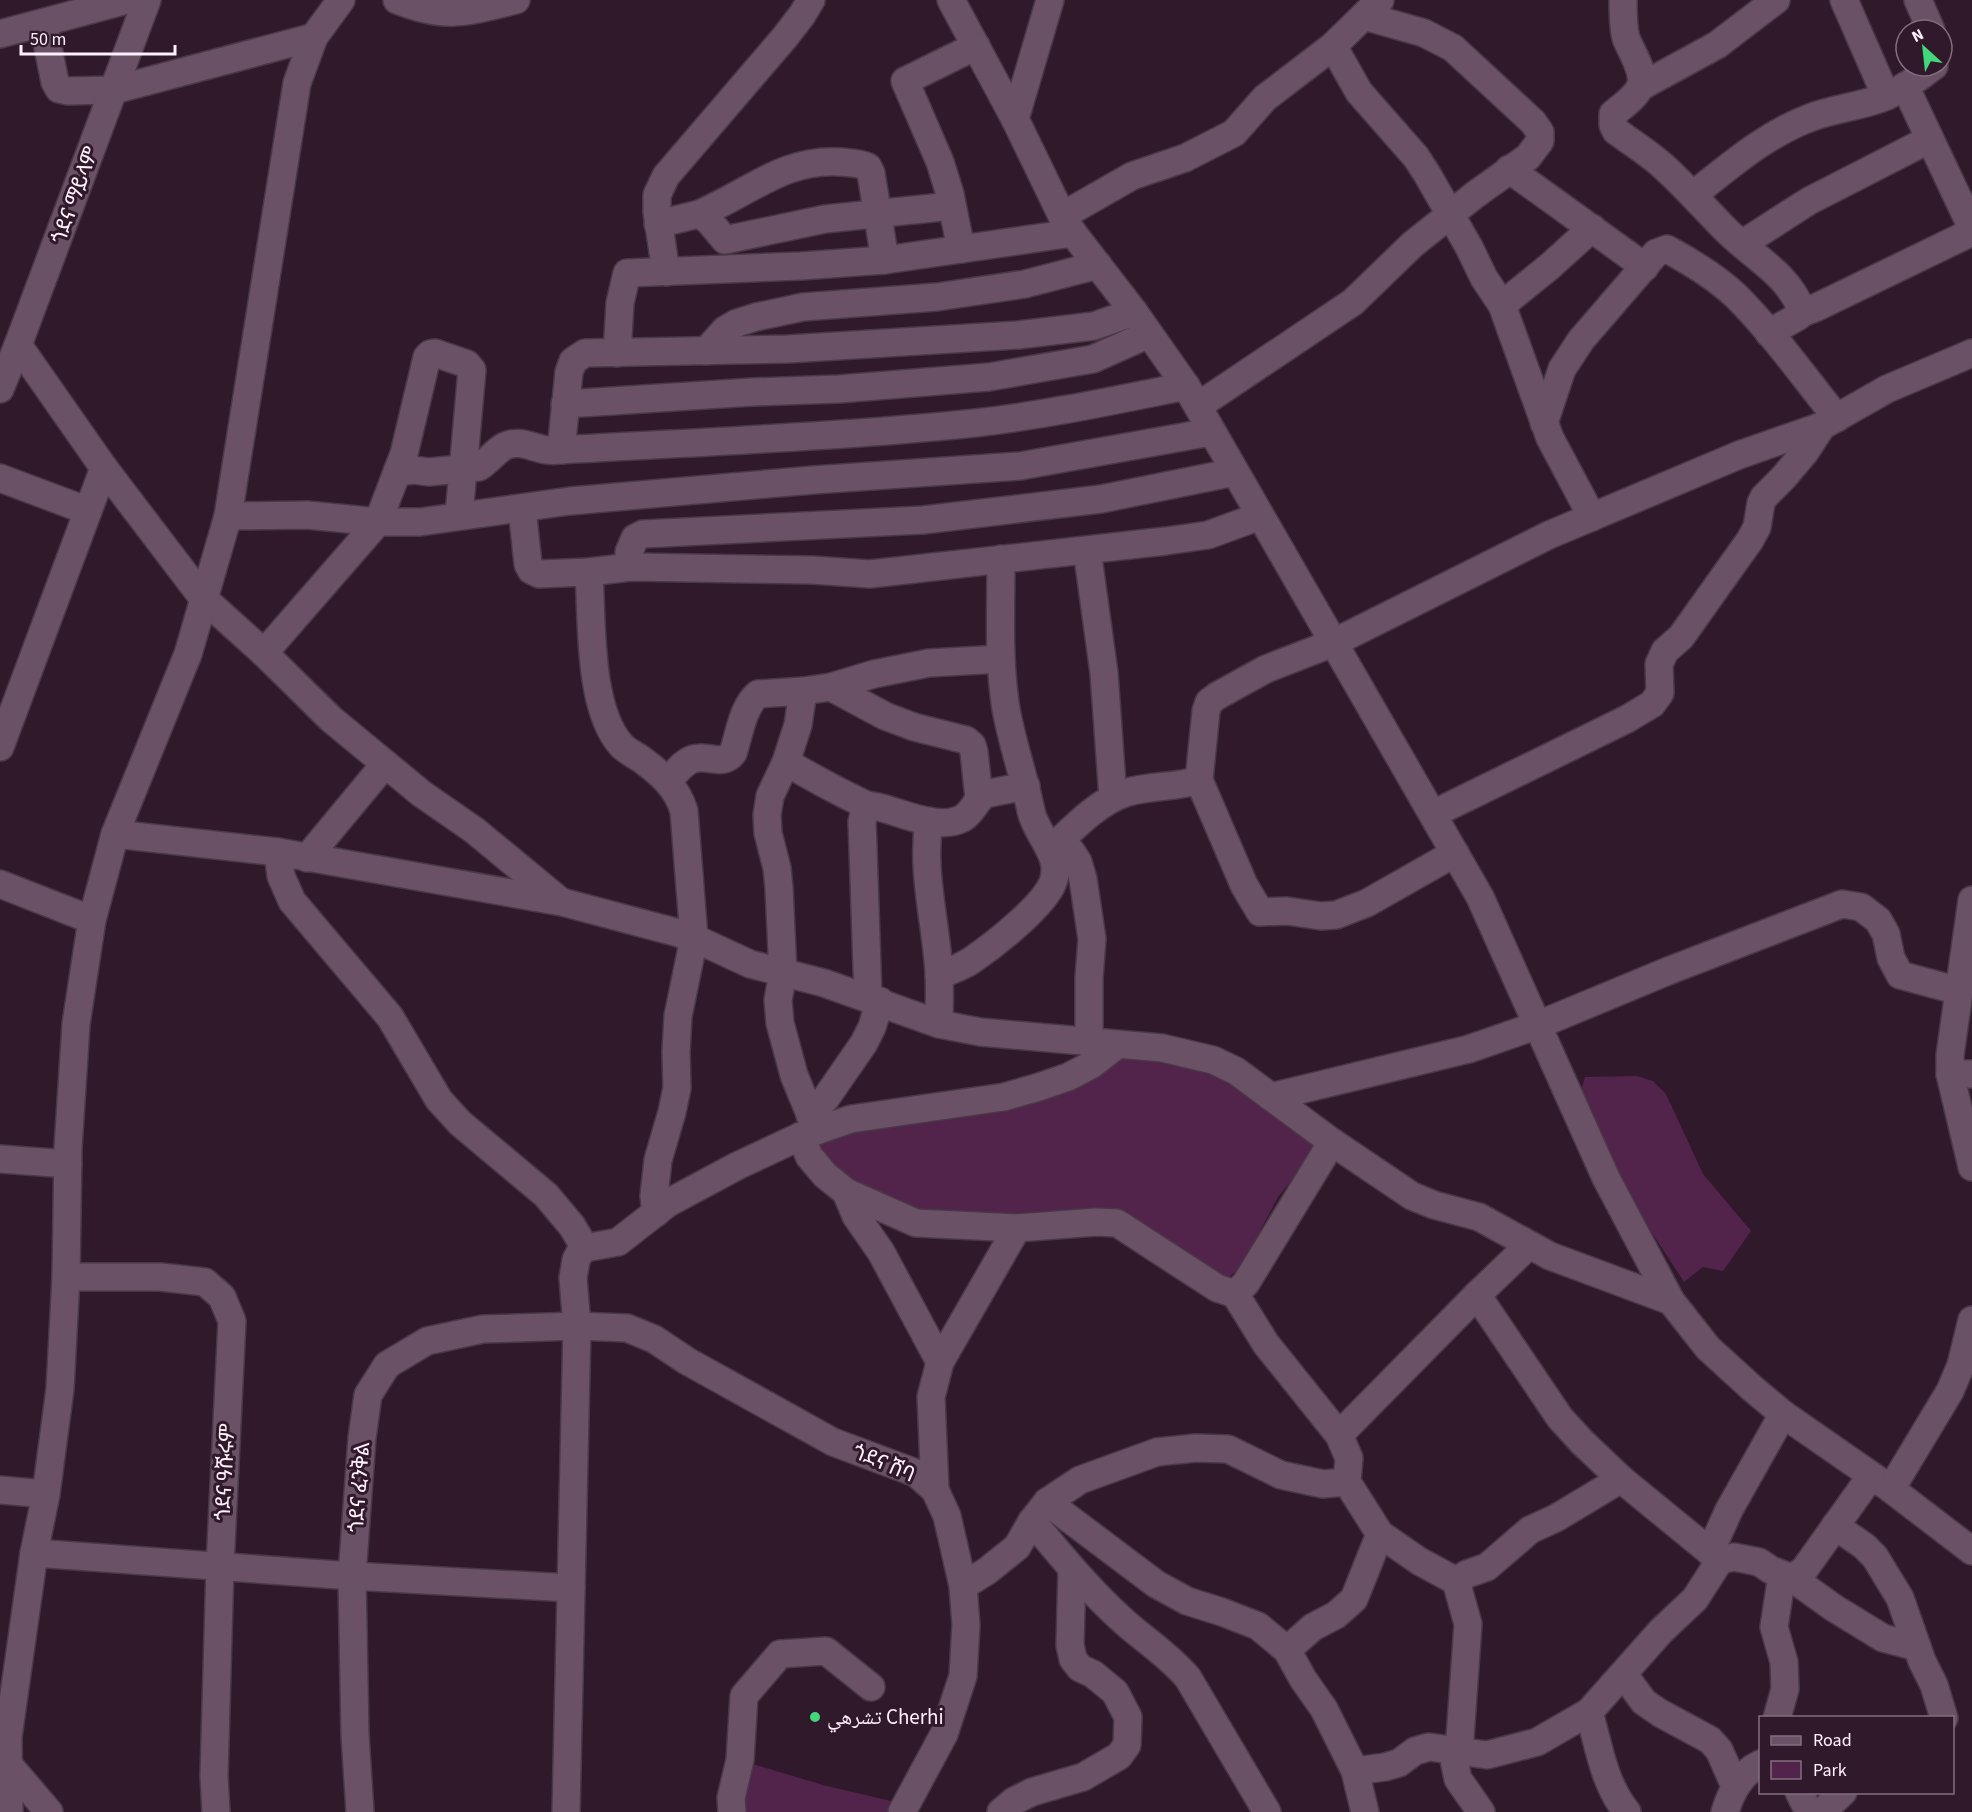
<svg xmlns="http://www.w3.org/2000/svg" width="1972" height="1812" font-family="'Source Sans 3','Noto Naskh Arabic','Noto Sans Ethiopic',sans-serif">
	<rect width="100%" height="100%" fill="#2f192b"/>
	<!-- green -->
	<g fill="#52234b">
		<path d="M1147 1048 1223 1065 1321 1144 1278 1197 1241 1267 1224 1281 1113 1210 1001 1220 907 1207 848 1180 812 1146 866 1116 1010 1094Z"/>
		<path d="M1637 1076 1653 1081 1666 1094 1703 1174 1751 1231 1723 1271 1703 1267 1684 1282 1617 1179 1578 1100 1585 1077Z"/>
		<path d="M740 1760 823 1785 891 1801 889 1812H732Z"/>
	</g>
	<g fill="none" stroke-linecap="round" stroke-linejoin="round">
		<!-- minor casing -->
		<g stroke="#493846" stroke-width="30">
			<g id="minor">
				<path d="M397 0C447 20 467 12 516 0"/>
				<path d="M951 0 1015 119 1062 216 1073 233 1134 312 1186 386 1480 897 1606 1178 1671 1301 1708 1348 1753 1389 1783 1414 1891 1489 1972 1551"/>
				<path d="M1623 0C1623 12 1623 27 1626 38 1631 52 1646 72 1640 87 1635 98 1622 106 1613 114V125L1616 131C1632 143 1650 154 1664 167 1686 187 1705 209 1726 230 1754 258 1786 272 1802 310L1799 316 1769 333"/>
				<path d="M1844 0 1886 96"/>
				<path d="M1918 0 1931 30"/>
				<path d="M43 23 55 82 59 89 67 91 114 90 314 37"/>
				<path d="M0 34 127 0"/>
				<path d="M1333 46 1359 92 1416 157 1427 174 1469 247 1484 278 1502 305 1550 438 1592 517"/>
				<path d="M1905 86 1972 228"/>
				<path d="M1640 87 1717 45 1776 0"/>
				<path d="M1015 119 1050 0"/>
				<path d="M1509 169 1645 267"/>
				<path d="M1693 195C1731 165 1766 134 1812 117 1836 108 1864 106 1887 96 1904 88 1920 77 1934 66"/>
				<path d="M699 214C749 193 784 158 841 162 851 163 860 163 868 167L871 173 885 260"/>
				<path d="M1062 216 1132 176 1185 158 1234 133 1265 98 1333 46 1380 0"/>
				<path d="M658 224 699 214 709 221 725 240 825 219 952 206"/>
				<path d="M1742 244 1809 201 1930 139"/>
				<path d="M961 249 950 194 940 162 905 81 976 46"/>
				<path d="M666 272 657 212V195L666 176 785 37 802 15 811 0"/>
				<path d="M1502 305 1549 267 1592 228"/>
				<path d="M1802 313 1815 308 1972 232"/>
				<path d="M18 345 104 468 203 598 264 653 331 719 422 794 474 830 560 901"/>
				<path d="M706 351 725 330 737 323 756 317 803 307 937 297 1025 284 1098 265"/>
				<path d="M617 353 620 303 627 273 801 266 885 260 1073 233"/>
				<path d="M0 389 18 345 147 0"/>
				<path d="M565 404 753 392 839 389 989 377 1093 359 1149 334"/>
				<path d="M1198 406 1353 302 1413 244 1476 194 1528 157 1540 141V132L1533 122 1453 48 1424 33 1364 16"/>
				<path d="M1544 423 1562 369 1581 340 1656 253 1667 249C1691 262 1716 277 1736 296 1773 333 1804 377 1837 418"/>
				<path d="M561 450 569 372 573 361 585 353 788 349 1018 335 1094 326 1134 312"/>
				<path d="M397 472 404 454 427 357 430 354 435 353 467 364 472 370 459 515"/>
				<path d="M0 478 88 511"/>
				<path d="M522 508 528 564 531 570 539 574 589 572 631 567 812 570 870 574 1166 541 1208 535 1260 516"/>
				<path d="M228 516 307 515 378 522H420L570 501 813 480 1020 466 1211 432"/>
				<path d="M1087 550 1104 673 1113 798"/>
				<path d="M631 567 629 552 635 538 643 534 923 520 1101 499 1235 472"/>
				<path d="M589 572C592 620 588 710 622 746 627 751 635 755 641 759 660 773 677 787 684 811L694 938 678 1016 676 1052 677 1088 672 1112 658 1160 654 1196 656 1213"/>
				<path d="M264 653 378 522 397 472 414 470 429 472 479 467C489 461 495 451 505 446 520 439 532 448 547 450 552 451 557 450 561 450 699 442 838 437 975 423 1046 415 1116 400 1186 386"/>
				<path d="M831 687 885 716 914 727 966 740 972 745 974 752 979 798"/>
				<path d="M803 691 798 725 786 762 770 796 767 815 768 833 777 868 779 888 783 973 778 1000 780 1023 794 1075 817 1131"/>
				<path d="M0 747 104 468"/>
				<path d="M786 762C811 777 837 791 864 804 869 806 876 806 882 808 905 814 940 831 963 818 973 812 976 800 985 794L1026 786"/>
				<path d="M668 781C675 774 683 762 693 759 707 754 722 767 733 753 739 735 743 706 758 694L803 691 831 687 874 674 929 663 1000 659"/>
				<path d="M866 805 862 822 863 848 868 998"/>
				<path d="M1433 814 1627 719 1652 704 1660 693 1659 664 1665 651 1681 637 1750 540 1757 527 1761 503 1764 497 1783 478 1805 452 1822 426"/>
				<path d="M929 821C921 872 936 922 939 973 940 990 939 1007 939 1024"/>
				<path d="M115 834 278 852 562 902 675 932 694 938 750 964 824 983 939 1024 980 1032 1162 1048 1213 1060 1236 1071 1332 1142 1412 1196 1434 1205 1479 1217 1550 1256 1671 1301"/>
				<path d="M1058 842 1071 851 1078 862 1083 879 1092 939 1089 978V1043"/>
				<path d="M1050 850C1072 830 1096 803 1125 793 1149 785 1175 788 1199 780"/>
				<path d="M278 852 281 876 292 901 390 1017 439 1100 460 1123 546 1195 572 1226 585 1248"/>
				<path d="M1455 853 1367 903 1336 915 1321 916 1287 911 1260 912 1244 885 1199 780 1206 711 1209 702 1217 696 1266 669 1333 643 1549 535 1739 455 1822 426 1887 389 1972 353"/>
				<path d="M307 858 385 764"/>
				<path d="M0 884 92 920"/>
				<path d="M1972 900 1950 1055V1074H1972"/>
				<path d="M939 975C950 971 962 967 972 960 994 945 1044 906 1053 882 1063 856 1036 835 1031 811 1024 776 1012 743 1006 709 998 660 1001 609 1001 559"/>
				<path d="M1950 1074 1972 1167"/>
				<path d="M1271 1097 1469 1049 1538 1025 1668 971 1842 904 1861 907 1878 920 1886 934 1891 958 1900 975 1959 991"/>
				<path d="M810 1115 826 1098 864 1043 872 1027 880 1001"/>
				<path d="M801 1136 809 1156 825 1175 846 1192 916 1223 1017 1228 1096 1222 1117 1223 1217 1288 1235 1294 1246 1283 1332 1142"/>
				<path d="M0 1159 68 1164"/>
				<path d="M846 1192 856 1216 881 1252 940 1362"/>
				<path d="M66 1277H160L205 1282 222 1297 232 1321 220 1566 214 1776 216 1812"/>
				<path d="M1235 1294 1266 1344 1339 1435 1349 1458 1347 1482 1380 1534 1419 1561 1456 1581 1468 1624 1459 1752 1454 1760 1458 1779 1481 1812"/>
				<path d="M1477 1295 1560 1418 1582 1442 1621 1479 1720 1560"/>
				<path d="M1339 1435 1477 1295 1529 1245"/>
				<path d="M1891 1489 1950 1391 1961 1365 1972 1320"/>
				<path d="M0 1490 46 1494"/>
				<path d="M935 1490 931 1397 940 1362 1017 1228"/>
				<path d="M1047 1502 1156 1584 1187 1601 1222 1612 1258 1626 1287 1650 1303 1679 1324 1709 1355 1771 1365 1812"/>
				<path d="M1032 1521C1060 1554 1087 1588 1119 1617 1141 1638 1168 1654 1188 1678L1267 1812"/>
				<path d="M1835 1526 1864 1546 1875 1557 1900 1598 1922 1661 1934 1685 1944 1718"/>
				<path d="M1710 1552 1729 1510 1783 1414"/>
				<path d="M34 1553 352 1576 571 1588"/>
				<path d="M1792 1578 1804 1570 1871 1476"/>
				<path d="M1456 1581 1467 1574 1487 1567 1530 1530 1556 1518 1621 1479"/>
				<path d="M963 1586 987 1571 1017 1547 1032 1521 1047 1502 1080 1480 1157 1452 1195 1448 1228 1449 1281 1475 1323 1484 1347 1482"/>
				<path d="M1287 1650 1313 1627 1336 1615 1354 1599 1380 1534"/>
				<path d="M1624 1675 1644 1702 1660 1713 1710 1740 1719 1750 1735 1786"/>
				<path d="M1589 1712C1599 1747 1604 1784 1627 1812"/>
				<path d="M1777 1718 1785 1689 1784 1662 1774 1627 1782 1575"/>
				<path d="M7 1763 49 1812"/>
				<path d="M1355 1771 1385 1767 1399 1763 1415 1751 1429 1747 1487 1755 1537 1742 1589 1712 1661 1631 1695 1599 1720 1560 1734 1557 1759 1562 1771 1570 1792 1578 1834 1608 1883 1638 1917 1647"/>
				<path d="M1799 1792 1809 1812"/>
				<path d="M9 1812 8 1737 34 1553 46 1494 60 1389 66 1277 68 1148 76 1024 92 920 115 834 188 654 228 516 297 83 314 37 341 0"/>
				<path d="M360 1812 355 1735 352 1576 362 1438 368 1395 387 1365 427 1341 483 1329 577 1326 627 1328 654 1339 687 1361 833 1442 916 1473 935 1490 947 1516 963 1586 966 1625 963 1676 944 1734 902 1812"/>
				<path d="M566 1812 577 1326 573 1278 576 1260 579 1254 585 1248 618 1242 668 1203 737 1166 801 1136 851 1119 1004 1097 1039 1087 1068 1077 1091 1065 1117 1045"/>
				<path d="M732 1812 731 1798 740 1760 744 1696 780 1654 826 1651 871 1687"/>
				<path d="M1001 1812 1014 1801 1032 1792 1083 1777 1119 1756 1127 1745 1128 1717 1115 1692 1093 1674 1080 1668 1073 1659 1070 1645 1072 1569"/>
				<path d="M1725 1812C1731 1792 1741 1773 1760 1764"/>
				<path d="M1822 1812 1843 1792"/>
			</g>
		</g>
		<!-- minor -->
		<use href="#minor" stroke="#6a5165" stroke-width="27"/>
	</g>
	<!-- markers -->
	<circle fill="#43d77b" stroke="#2f192b" stroke-width="2" cx="815" cy="1717" r="6"/>
	<g text-anchor="middle" dominant-baseline="central" stroke-width="6" stroke-linejoin="round" paint-order="stroke">
		<!-- street labels -->
		<g font-size="21" fill="#fff0fc" stroke="#2f192b">
			<text transform="translate(75 195) rotate(-70)">ጎደና ማይላም</text>
			<text transform="translate(884 1463) rotate(23)">ጎደና ሸባ</text>
			<text transform="translate(225 1472) rotate(-87)">ጎደና ዓሹሩም</text>
			<text transform="translate(359 1487) rotate(-86)">ጎደና ፈንቅል</text>
		</g>
		<!-- poi labels -->
		<g font-size="21" fill="#fff0fc" stroke="#2f192b" text-anchor="start">
			<text x="827" y="1717">تشرهي Cherhi</text>
		</g>
	</g>
	<!-- legend -->
	<rect x="1759" y="1716" width="195" height="78" fill="#2f192b" stroke="#826f7f" stroke-width="1.5"/>
	<rect x="1771" y="1736" width="30" height="9" fill="#6a5165" stroke="#826f7f" stroke-width="1.5"/>
	<text x="1813" y="1746" font-size="18" fill="#fff0fc">Road</text>
	<rect x="1771" y="1761" width="30" height="18" fill="#52234b" stroke="#826f7f" stroke-width="1.5"/>
	<text x="1813" y="1776" font-size="18" fill="#fff0fc">Park</text>
	<!-- north arrow -->
	<g transform="translate(1924 48) rotate(333)"><circle r="28" fill="#2f192b" stroke="#826f7f" stroke-width="1.5"/>
	<path d="M0-4.5L10 22L0 15L-10 22Z" fill="#43d77b"/>
	<text y="-9" font-size="16" font-weight="bold" text-anchor="middle" fill="#fff0fc">N</text>
	</g>
	<!-- scale -->
	<path d="M21 45v9h154v-9" fill="none" stroke="#fff0fc" stroke-width="3"/>
	<text x="30" y="45" font-size="18" fill="#fff0fc" stroke="#2f192b" stroke-width="4.5" paint-order="stroke">50 m</text>
</svg>
